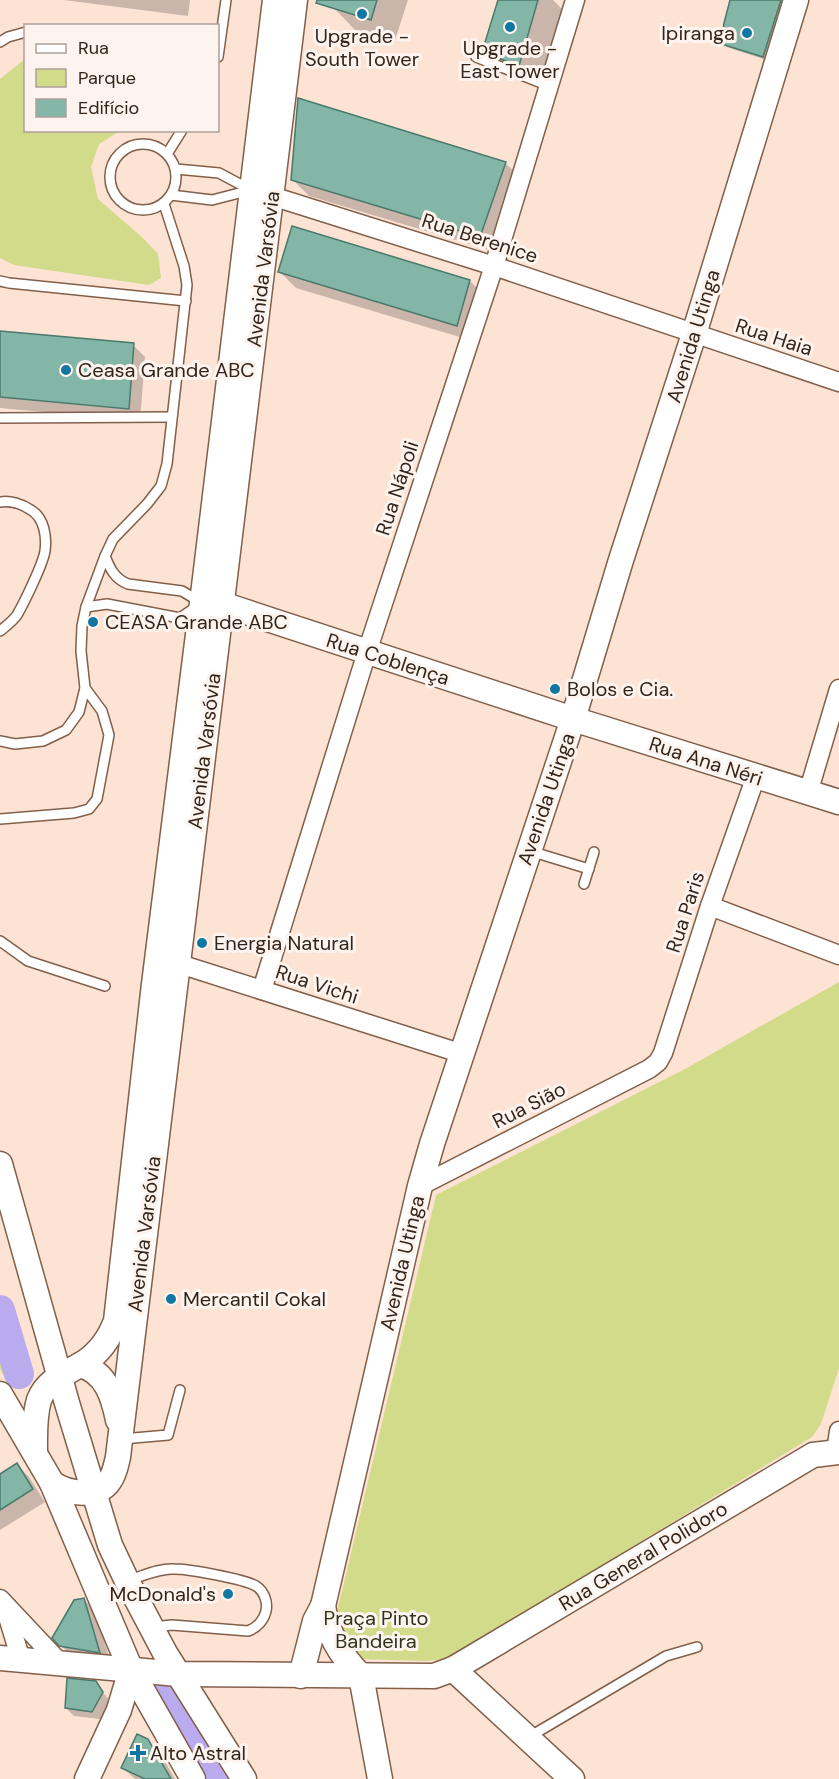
<svg xmlns="http://www.w3.org/2000/svg" width="839" height="1779" font-family="'DM Sans',sans-serif">
	<rect width="100%" height="100%" fill="#fce3d4"/>
	<!-- green -->
	<g fill="#d1db8a">
		<path d="M25 59 26 130 120 131 99 144 91 167 98 199 143 238 158 254 161 278 149 285 14 265 0 258V79Z"/>
		<path d="M839 982V1368L821 1424 812 1437 455 1655 438 1660 425 1661 359 1659C349 1643 335 1628 338 1608L436 1195 685 1069Z"/>
		<path d="M0 1338 9 1370 3 1375 0 1369Z"/>
	</g>
	<!-- shadow -->
	<g fill="#0003">
		<path d="M64 0H190L188 16Z"/>
		<path d="M335 0H408L394 43 356 31 333 7Z"/>
		<path d="M499 0H553L565 12 542 89 507 75 484 52Z"/>
		<path d="M732 0H785L766 60 727 47 723 43Z"/>
		<path d="M505 163 522 179 496 252 309 196 292 179Z"/>
		<path d="M280 272 470 281 486 297 473 341 296 288Z"/>
		<path d="M0 332 133 345 145 357 140 421 0 408Z"/>
		<path d="M17 1465 29 1477 45 1502 0 1530V1476Z"/>
		<path d="M84 1600 96 1612 111 1664 73 1658 54 1638Z"/>
		<path d="M95 1683 110 1701 100 1719 74 1716 66 1708Z"/>
		<path d="M147 1740 160 1753 175 1779H135L123 1768Z"/>
	</g>
	<g fill="none" stroke-linecap="round" stroke-linejoin="round">
		<!-- river -->
		<g stroke="#baabef" stroke-width="30">
			<path d="M0 1310 19 1374"/>
			<path d="M168 1695 218 1779"/>
		</g>
	</g>
	<!-- building -->
	<g fill="#84b6a7" stroke="#497a6c" stroke-width="1.5">
		<path d="M317 0H377L371 20 316 3Z"/>
		<path d="M498 0H538L519 66 482 52Z"/>
		<path d="M730 0H781L763 57 721 44 724 23Z"/>
		<path d="M298 98 506 162 480 237 291 180Z"/>
		<path d="M292 226 470 280 457 326 278 272Z"/>
		<path d="M0 331 134 343 129 409 0 397Z"/>
		<path d="M17 1463 33 1489 0 1510V1474Z"/>
		<path d="M84 1598 100 1653 59 1646 52 1638 74 1600Z"/>
		<path d="M67 1678 96 1681 103 1692 92 1712 65 1708Z"/>
		<path d="M137 1734 148 1739 171 1779H145L121 1768Z"/>
	</g>
	<g fill="none" stroke-linecap="round" stroke-linejoin="round">
		<!-- lane casing -->
		<g stroke="#825f49" stroke-width="12">
			<g id="lane">
				<path d="M0 42 8 37 26 32"/>
				<path d="M218 57 226 0"/>
				<path d="M476 57 549 86"/>
				<circle cx="143" cy="177" r="33"/>
				<path d="M167 154 182 130"/>
				<path d="M176 169 219 173 249 189"/>
				<path d="M171 195 212 200 251 190"/>
				<path d="M0 281 9 283 186 301"/>
				<path d="M0 418 171 417"/>
				<path d="M0 502C10 500 22 504 31 510 44 518 47 536 45 551 43 564 24 603 17 615 13 621 6 626 0 631"/>
				<path d="M86 607 107 604 180 618 202 603 182 591 128 584C115 579 110 569 105 556L113 539 147 504 161 486 167 464 187 285 184 266 164 204"/>
				<path d="M0 741 15 744 43 741 66 730 79 712 85 688 81 651 82 626 86 607 105 556"/>
				<path d="M0 819 74 813 89 809 97 799 109 735 102 711 85 688"/>
				<path d="M530 851 589 869"/>
				<path d="M584 884 594 852"/>
				<path d="M0 941 28 961 105 986"/>
				<path d="M122 1439 168 1435 180 1390"/>
				<path d="M129 1580C143 1576 159 1568 174 1569 189 1569 244 1579 256 1586 264 1591 268 1602 266 1611 264 1620 257 1628 248 1631L172 1625 153 1627"/>
				<path d="M529 1737 666 1656 697 1647"/>
			</g>
		</g>
		<!-- street casing -->
		<g stroke="#825f49" stroke-width="21">
			<g id="street">
				<path d="M259 192 494 266 839 382"/>
				<path d="M808 793 839 689"/>
				<path d="M710 906 839 955"/>
				<path d="M167 960 463 1054"/>
				<path d="M262 990 367 652 494 266 575 0"/>
				<path d="M420 1186 649 1069 658 1062 663 1053 710 906 756 776"/>
				<path d="M836 1452 839 1431"/>
				<path d="M0 1599 61 1664"/>
				<path d="M3 1608 8 1617 21 1660"/>
			</g>
		</g>
		<!-- secondary casing -->
		<g stroke="#825f49" stroke-width="27">
			<g id="secondary">
				<path d="M208 603 222 604 240 610 573 719 839 802"/>
				<path d="M0 1164 67 1403 110 1545 127 1581 165 1653 244 1779"/>
				<path d="M80 1365C106 1372 113 1396 118 1420"/>
				<path d="M0 1394 52 1483 131 1670 193 1779"/>
				<path d="M35 1452C35 1435 34 1417 39 1400 47 1379 68 1373 85 1362 100 1352 110 1337 116 1321L154 984 202 603 275 0"/>
				<path d="M52 1483C67 1494 99 1499 110 1480 115 1473 116 1465 118 1457L295 0"/>
				<path d="M323 1606C327 1633 342 1657 361 1676"/>
				<path d="M0 1658 178 1674 434 1676 453 1669 470 1659 813 1455 839 1452"/>
				<path d="M453 1669 572 1779"/>
				<path d="M301 1676 315 1621 323 1606 420 1186 432 1144 573 719 621 560 694 334 796 0"/>
				<path d="M361 1676 380 1779"/>
				<path d="M87 1779 119 1710 131 1670"/>
			</g>
		</g>
		<!-- lane -->
		<use href="#lane" stroke="#fff" stroke-width="9"/>
		<!-- street -->
		<use href="#street" stroke="#fff" stroke-width="18"/>
		<!-- secondary -->
		<use href="#secondary" stroke="#fff" stroke-width="24"/>
	</g>
	<!-- markers -->
	<g fill="#1177a2" stroke="#fdf4ef" stroke-width="2">
		<circle cx="362" cy="14" r="6"/>
		<circle cx="510" cy="27" r="6"/>
		<circle cx="747" cy="33" r="6"/>
		<circle cx="66" cy="370" r="6"/>
		<circle cx="93" cy="622" r="6"/>
		<circle cx="555" cy="689" r="6"/>
		<circle cx="202" cy="943" r="6"/>
		<circle cx="171" cy="1299" r="6"/>
		<circle cx="228" cy="1594" r="6"/>
		<path d="M135 1744h6v6h6v6h-6v6h-6v-6h-6v-6h6z"/>
	</g>
	<g text-anchor="middle" dominant-baseline="central" stroke-width="6" stroke-linejoin="round" paint-order="stroke">
		<!-- poi labels -->
		<g font-size="20" fill="#34251b" stroke="#fdf4ef" text-anchor="start">
			<text x="735" y="33" text-anchor="end">Ipiranga</text>
			<text x="362" y="36" text-anchor="middle">Upgrade -<tspan x="362" dy="23">South Tower</tspan></text>
			<text x="510" y="48" text-anchor="middle">Upgrade -<tspan x="510" dy="23">East Tower</tspan></text>
			<text x="78" y="370">Ceasa Grande ABC</text>
			<text x="105" y="622">CEASA Grande ABC</text>
			<text x="567" y="689">Bolos e Cia.</text>
			<text x="214" y="943">Energia Natural</text>
			<text x="183" y="1299">Mercantil Cokal</text>
			<text x="216" y="1594" text-anchor="end">McDonald's</text>
			<text x="150" y="1753">Alto Astral</text>
		</g>
		<!-- street labels -->
		<g font-size="20" fill="#34251b" stroke="#fdf4ef">
			<text transform="translate(480 238) rotate(18)">Rua Berenice</text>
			<text transform="translate(263 269) rotate(-83)">Avenida Varsóvia</text>
			<text transform="translate(693 336) rotate(-73)">Avenida Utinga</text>
			<text transform="translate(774 337) rotate(18)">Rua Haia</text>
			<text transform="translate(397 488) rotate(-72)">Rua Nápoli</text>
			<text transform="translate(388 659) rotate(18)">Rua Coblença</text>
			<text transform="translate(204 751) rotate(-83)">Avenida Varsóvia</text>
			<text transform="translate(706 761) rotate(18)">Rua Ana Néri</text>
			<text transform="translate(546 799) rotate(-71)">Avenida Utinga</text>
			<text transform="translate(685 912) rotate(-72)">Rua Paris</text>
			<text transform="translate(317 984) rotate(18)">Rua Vichi</text>
			<text transform="translate(529 1105) rotate(-27)">Rua Sião</text>
			<text transform="translate(144 1234) rotate(-83)">Avenida Varsóvia</text>
			<text transform="translate(402 1263) rotate(-77)">Avenida Utinga</text>
			<text transform="translate(643 1556) rotate(-31)">Rua General Polidoro</text>
		</g>
		<!-- park labels -->
		<g font-size="20" fill="#30321b" stroke="#fdf4ef">
			<text x="376" y="1618">Praça Pinto<tspan x="376" dy="23">Bandeira</tspan></text>
		</g>
	</g>
	<!-- legend -->
	<rect x="24" y="24" width="195" height="108" fill="#fdf4ef" stroke="#ada19a" stroke-width="1.5"/>
	<rect x="36" y="44" width="30" height="9" fill="#ffffff" stroke="#ada19a" stroke-width="1.5"/>
	<text x="78" y="54" font-size="18" fill="#34251b">Rua</text>
	<rect x="36" y="69" width="30" height="18" fill="#d1db8a" stroke="#ada19a" stroke-width="1.5"/>
	<text x="78" y="84" font-size="18" fill="#34251b">Parque</text>
	<rect x="36" y="99" width="30" height="18" fill="#84b6a7" stroke="#ada19a" stroke-width="1.5"/>
	<text x="78" y="114" font-size="18" fill="#34251b">Edifício</text>
</svg>
